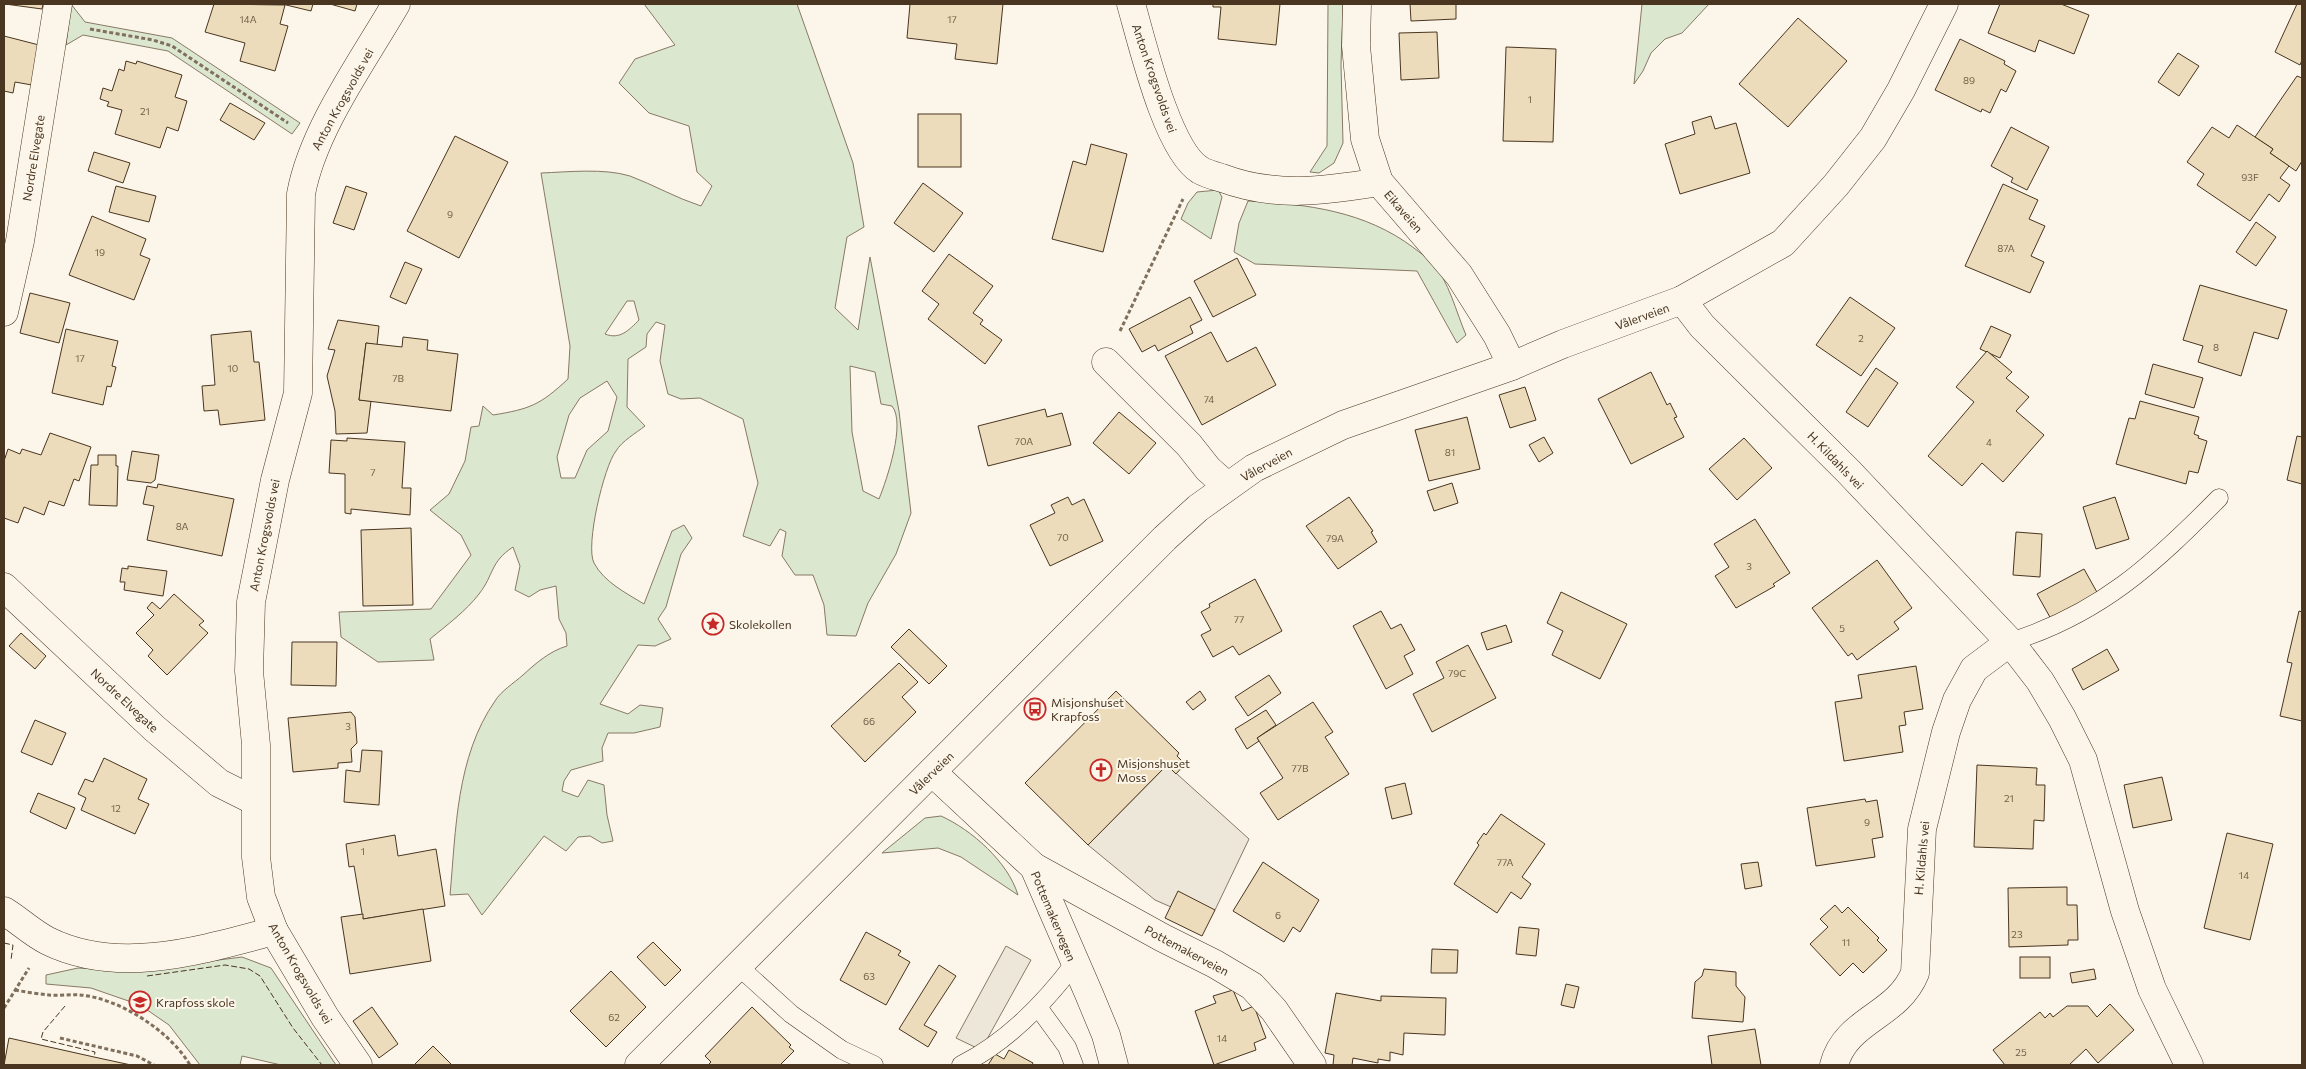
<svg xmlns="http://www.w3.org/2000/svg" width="2306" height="1069" font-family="Commissioner,sans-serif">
	<rect width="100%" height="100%" fill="#fbf6e9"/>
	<!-- green -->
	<g fill="#dce7d0" stroke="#887966" fill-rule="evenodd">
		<path d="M71 4 85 22 172 38 300 123 292 134 168 51 83 35 66 45Z"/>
		<path d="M644 4H797L853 163 864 227 847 237 835 308 858 330 870 257 899 411 911 513 896 554 868 603 856 636 827 635 824 605 813 575H795L782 556 786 532 780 529 770 546 743 536 758 483 743 419 700 398 681 399 668 394 660 361 665 325 656 322 647 334 646 347 628 359 627 407 645 426C636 433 622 441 616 451 604 466 585 546 594 563 604 582 626 593 644 604L672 531 684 525 692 538 681 554 666 607 658 619 671 639 655 646 638 645 600 704 628 714 640 705 663 708 660 727 634 733H608L602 748 603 761 571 770 564 781 562 791 578 797 588 780 604 785 607 815 613 841 602 843 590 836 578 837 566 851 544 836 482 915 468 894 450 895C456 830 456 757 495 701 501 691 514 683 523 675 536 663 550 651 567 646L566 633 559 619 556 586 540 590 529 597 515 590 520 566 513 547C490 562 494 575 479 594 466 611 447 625 430 639L434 660 378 662 341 637 339 612 431 609 471 555 461 535 430 510 449 494 465 461 471 427 479 426 483 406 493 415C530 409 540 405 568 379L570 346 541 173C568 172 604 168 630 176 654 185 676 198 701 206L712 186 697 172 689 126 649 113 619 83 635 59 675 45ZM627 301H634L639 320C629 330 620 340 605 334ZM850 366 875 372 881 404 892 406C906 423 887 479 879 499L863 491 852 432ZM607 381 617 397 608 431 587 450 575 478H561L557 457 569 415 580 398Z"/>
		<path d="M1328 4H1343L1341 65 1343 143 1334 163 1319 173 1310 172 1327 146Z"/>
		<path d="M1642 4H1709L1682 33 1665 39 1651 53 1643 71 1634 84Z"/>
		<path d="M1218 190 1222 197 1211 239 1181 219 1188 203 1197 192Z"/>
		<path d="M1248 201C1307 204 1365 211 1414 248 1420 253 1427 257 1432 262 1449 281 1456 312 1466 335L1457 343 1417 271 1255 264 1234 252 1239 223Z"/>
		<path d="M941 816C972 830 1008 862 1018 895L961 857 938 848 882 853 925 818Z"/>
		<path d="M242 957 271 968 336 1065H281L242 1056 240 1065H200L169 1025 140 1005 91 988 46 984V975L78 968 133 971Z"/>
	</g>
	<!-- parking -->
	<g fill="#ede7d9" stroke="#887966">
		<path d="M1167 765 1249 839 1215 910 1171 907 1155 900 1088 845Z"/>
		<path d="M1006 946 1031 960 981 1050 956 1038Z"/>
	</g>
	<!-- building -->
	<g fill="#ecdcbc" stroke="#4a3520">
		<path d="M5 4H43L42 9Z"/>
		<path d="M214 4 285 5 280 24 288 26 275 71 240 61 245 43 205 32Z"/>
		<path d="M282 4H313L311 11Z"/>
		<path d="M330 4H357L355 11Z"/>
		<path d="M910 4H1003L997 64 955 59 957 44 907 38Z"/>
		<path d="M1213 4H1280L1276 45 1218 39 1221 7H1213Z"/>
		<path d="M1410 4H1456V19L1411 21Z"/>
		<path d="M2000 4H2061L2089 15 2074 54 2039 40 2035 52 1988 33Z"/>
		<path d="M2297 4H2302V60L2300 65 2275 52Z"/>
		<path d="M1798 18 1847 61 1788 127 1739 84Z"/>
		<path d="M1437 32 1439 78 1401 80 1399 33Z"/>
		<path d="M4 36 39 45 32 85 15 82 13 93 4 91Z"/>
		<path d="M1960 39 2005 61 2004 64 2016 71 2006 92 2001 89 1990 113 1982 109 1981 112 1935 90Z"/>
		<path d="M1506 47 1556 49 1553 142 1503 141Z"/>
		<path d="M2178 53 2199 66 2179 96 2158 82Z"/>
		<path d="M126 61 136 64 137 61 182 75 175 97 187 101 178 131 167 127 160 148 115 134 122 110 107 106 109 102 100 99 103 88 112 91 119 69 124 71Z"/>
		<path d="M2297 76 2302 78V161L2296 171 2270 153 2273 149 2255 137Z"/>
		<path d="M230 103 265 123 254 140 220 120Z"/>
		<rect x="918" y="114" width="43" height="53"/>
		<path d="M1711 116 1715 129 1736 123 1750 173 1680 194 1665 144 1695 134 1692 122Z"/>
		<path d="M2237 125 2273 149 2270 153 2289 166 2280 178 2290 185 2279 202 2269 194 2250 221 2197 185 2204 174 2187 162 2212 127 2229 138Z"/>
		<path d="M2011 127 2049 147 2027 190 2011 182 2013 178 1991 166Z"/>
		<path d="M455 136 508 162 459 258 407 231Z"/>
		<path d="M1091 144 1127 154 1103 252 1052 239 1073 161 1086 165Z"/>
		<path d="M94 152 130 163 123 183 88 171Z"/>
		<path d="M923 183 963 213 934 252 894 223Z"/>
		<path d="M2003 184 2038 200 2029 219 2045 226 2031 256 2044 262 2030 293 1965 266Z"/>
		<path d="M116 186 156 196 149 222 109 212Z"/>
		<path d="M346 186 367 193 354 230 333 223Z"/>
		<path d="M92 216 146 239 140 255 150 259 134 300 69 275Z"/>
		<path d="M2256 222 2276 237 2256 266 2236 252Z"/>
		<path d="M949 254 993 286 973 313 983 320 980 324 1002 340 985 364 928 319 939 304 922 291Z"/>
		<path d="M1237 258 1256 295 1213 317 1194 281Z"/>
		<path d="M405 262 422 269 406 304 390 297Z"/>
		<path d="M2200 285 2287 310 2278 339 2254 332 2241 376 2198 362 2203 346 2183 340Z"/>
		<path d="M30 293 70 303 59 343 20 333Z"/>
		<path d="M1190 297 1202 320 1190 326 1193 333 1158 351 1155 345 1142 352 1129 329Z"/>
		<path d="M1850 297 1895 328 1861 376 1816 345Z"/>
		<path d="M338 320 379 326 377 345 366 343 359 400 371 401 367 433 336 434 335 411 327 376 335 350 328 349Z"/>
		<path d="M1991 326 2011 335 2000 358 1980 349Z"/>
		<path d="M66 329 118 341 112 366 116 367 111 387 107 386 103 405 52 393Z"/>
		<path d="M251 331 254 362H259L265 420 220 425 218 410 204 411 202 386 215 385 211 335Z"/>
		<path d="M1211 332 1227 362 1256 347 1276 385 1202 425 1165 356Z"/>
		<path d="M403 337 428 340 427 350 458 354 451 411 359 400 366 343 402 347Z"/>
		<path d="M1987 351 2012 372 2006 378 2029 397 2016 411 2044 435 2003 482 1982 463 1962 486 1928 456 1974 402 1956 387Z"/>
		<path d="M2153 364 2203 378 2194 408 2145 394Z"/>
		<path d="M1876 368 1898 383 1868 427 1846 412Z"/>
		<path d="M1651 372 1667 405 1670 403 1677 417 1674 418 1684 437 1631 464 1598 399Z"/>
		<path d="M1525 387 1536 420 1510 428 1499 395Z"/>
		<path d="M2140 401 2199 417 2194 434 2199 436 2198 438 2207 441 2198 473 2189 471 2186 484 2116 464 2129 418 2135 419Z"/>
		<path d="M1045 409 1047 417 1062 413 1071 445 988 466 978 426Z"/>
		<path d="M1119 412 1156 443 1129 474 1093 443Z"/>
		<path d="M1467 417 1480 469 1429 481 1415 430Z"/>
		<path d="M50 433 91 447 79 481 74 479 64 506 49 501 44 515 24 507 18 523 4 518V461L8 449 20 454 22 449 41 455Z"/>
		<path d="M2297 436 2302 437V484L2287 480Z"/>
		<path d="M1544 437 1553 453 1539 462 1529 445Z"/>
		<path d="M347 438 405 442 402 488H411L410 515 351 509V514L345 513V474L329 473 331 440 347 441Z"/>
		<path d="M1744 438 1772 468 1737 500 1709 469Z"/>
		<path d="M132 451 159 455 155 480 151 483 127 480Z"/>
		<path d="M98 455H116V466H118L117 506 89 505 91 465H98Z"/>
		<path d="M1452 483 1458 503 1434 511 1427 491Z"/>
		<path d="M158 484 234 499 222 556 147 540 154 506 143 504 147 486 157 488Z"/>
		<path d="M1068 497 1072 505 1084 499 1103 541 1050 566 1030 525 1055 513 1051 505Z"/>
		<path d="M1349 497 1373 531 1371 532 1377 542 1338 569 1306 526Z"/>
		<path d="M2115 497 2129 539 2096 549 2083 507Z"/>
		<path d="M1755 519 1790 573 1773 584 1775 586 1736 608 1715 576 1729 567 1714 544Z"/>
		<path d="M411 528 413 605 363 606 361 530Z"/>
		<path d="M2016 532 2042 534 2040 577 2013 575Z"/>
		<path d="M1877 560 1912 608 1894 622 1899 629 1857 660 1852 653 1848 656 1812 608Z"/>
		<path d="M128 566 167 571 163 596 124 590 125 582H120L122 568 128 569Z"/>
		<path d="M2084 569 2098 594 2051 619 2037 594Z"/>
		<path d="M1255 579 1282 631 1239 655 1233 646 1213 657 1201 635 1211 630 1201 612 1210 607 1209 604Z"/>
		<path d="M1561 592 1627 624 1600 679 1552 655 1563 631 1547 623Z"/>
		<path d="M174 594 204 621 199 625 208 633 167 675 148 656 153 650 136 633 154 615 147 608 152 602 160 609Z"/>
		<path d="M1381 611 1391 629 1401 624 1415 650 1404 656 1413 674 1386 689 1353 626Z"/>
		<path d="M2299 611 2302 612V721L2280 716 2292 663 2287 662Z"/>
		<path d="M1506 625 1512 642 1487 650 1481 633Z"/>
		<path d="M909 629 947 666 929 684 891 647Z"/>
		<path d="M21 633 46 656 35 669 9 646Z"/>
		<path d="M292 642H337L336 686 291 685Z"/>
		<path d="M1468 645 1496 698 1432 732 1413 694 1444 678 1436 662Z"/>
		<path d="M2107 649 2119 670 2083 690 2072 669Z"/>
		<path d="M899 663 918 682 902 697 916 712 865 762 831 726Z"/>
		<path d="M1916 666 1923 709 1904 712 1906 725 1899 726 1903 752 1844 761 1835 702 1862 698 1858 675Z"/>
		<path d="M1269 675 1281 693 1248 716 1235 697Z"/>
		<path d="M1116 691 1179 753 1177 756 1185 764 1176 774 1167 765 1088 845 1025 783Z"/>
		<path d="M1200 691 1206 700 1193 710 1186 702Z"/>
		<path d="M1313 702 1333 732 1325 737 1349 774 1278 820 1260 793 1283 778 1257 738Z"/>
		<path d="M1266 710 1276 725 1257 738 1259 741 1247 749 1235 729Z"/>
		<path d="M351 712 355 717 357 743 351 749 352 762 338 763V768L293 772 288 718Z"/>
		<path d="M35 720 66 733 52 765 21 752Z"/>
		<path d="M362 750 382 751 379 805 344 802 346 770 360 772Z"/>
		<path d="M104 758 147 779 138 799 149 804 135 834 81 810 86 798 78 794 85 779 93 782Z"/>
		<path d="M1977 765 2037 768 2036 785H2045L2044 821 2034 820 2033 849 1974 847Z"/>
		<path d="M2162 777 2172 820 2133 828 2124 785Z"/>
		<path d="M1405 783 1412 814 1392 819 1385 788Z"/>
		<path d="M38 793 75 808 66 829 30 812Z"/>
		<path d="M1865 799 1866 802 1877 800 1883 837 1872 839 1875 857 1816 866 1807 808Z"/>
		<path d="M1501 814 1545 844 1522 877 1531 884 1521 899 1511 892 1497 913 1454 884 1479 845 1477 843 1484 833 1486 835Z"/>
		<path d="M2227 833 2273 844 2250 940 2204 928Z"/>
		<path d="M395 835 398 856 436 849 445 906 363 919 354 866 349 867 346 844Z"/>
		<path d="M1263 862 1319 900 1300 932 1293 927 1284 942 1233 911Z"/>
		<path d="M1758 862 1762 886 1745 889 1741 864Z"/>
		<path d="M2067 887V905H2077L2078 940H2068V945L2009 947 2008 888Z"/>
		<path d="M1178 891 1215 910 1202 936 1165 918Z"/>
		<path d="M1835 905 1842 913 1848 907 1879 938 1877 940 1887 950 1863 973 1853 963 1840 976 1810 944 1828 927 1820 919Z"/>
		<path d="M423 909 431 961 350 974 341 917 363 914V919Z"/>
		<path d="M1519 927 1539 929 1536 956 1516 954Z"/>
		<path d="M866 932 901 951 898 955 910 962 886 1005 840 980Z"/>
		<path d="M653 942 681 970 665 986 637 957Z"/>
		<path d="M1432 949 1458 950 1457 973H1431Z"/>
		<rect x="2020" y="957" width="30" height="21"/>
		<path d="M939 965 956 976 924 1025 937 1032 928 1047 899 1029Z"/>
		<path d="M1704 969 1736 972V986L1745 997 1743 1022 1692 1018 1695 982 1702 976Z"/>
		<path d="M2094 969 2096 979 2072 983 2070 973Z"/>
		<path d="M611 971 646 1007 606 1047 570 1011Z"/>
		<path d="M1566 984 1579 987 1574 1008 1561 1005Z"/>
		<path d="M1233 990 1242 1011 1254 1006 1266 1038 1254 1043 1256 1050 1214 1065 1195 1011 1216 1003 1213 996Z"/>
		<path d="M1336 993 1381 1001V996L1446 998 1445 1035 1404 1033 1403 1055 1390 1052V1061L1378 1059V1063L1353 1058 1352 1065H1333L1334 1055 1325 1053Z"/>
		<path d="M2110 1004 2134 1030 2098 1063 2086 1049 2069 1065H2005L1993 1050 2040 1012 2045 1018 2050 1013 2053 1017 2067 1006H2088L2097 1017Z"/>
		<path d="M372 1007 398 1044 379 1058 353 1021Z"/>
		<path d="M752 1007 791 1045 789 1047 794 1051 780 1065H708L711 1062 705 1056Z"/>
		<path d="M1755 1029 1761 1065H1712L1708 1036Z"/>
		<path d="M9 1038 94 1057 131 1065H4Z"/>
		<path d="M433 1046 452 1065H414Z"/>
		<path d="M1009 1050 1033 1063 1032 1065H988L995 1054 1004 1059Z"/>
	</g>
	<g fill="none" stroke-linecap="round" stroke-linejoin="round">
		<!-- lane casing -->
		<g stroke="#4a3520" stroke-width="19">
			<g id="lane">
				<path d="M2010 642C2100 614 2154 564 2219 498"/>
				<path d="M737 965 791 1014 842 1050 874 1065"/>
				<path d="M1038 1007 1067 1047 1074 1065"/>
				<path d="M961 1065C1007 1042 1043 1005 1074 964"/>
			</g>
		</g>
		<!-- street casing -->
		<g stroke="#4a3520" stroke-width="29">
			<g id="street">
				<path d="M1131 4C1142 42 1167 150 1200 170 1207 174 1215 176 1222 178 1275 198 1325 191 1379 182"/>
				<path d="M1357 4 1356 46 1365 139 1379 182 1459 275 1497 335 1512 366"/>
				<path d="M1682 300 1702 326 1848 471 2010 642 2040 681 2062 718 2083 760 2125 911 2152 989 2189 1065"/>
				<path d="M4 312 20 241 58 4"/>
				<path d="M1106 362 1189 445 1208 469 1227 486"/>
				<path d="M4 587 154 728 219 783 255 801"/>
				<path d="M932 772 1034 867 1089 994 1106 1035 1114 1065"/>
				<path d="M1034 867 1163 938 1215 964 1252 986 1274 1010 1312 1065"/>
				<path d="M4 911C19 920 32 933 48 941 119 976 202 950 274 931"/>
				<path d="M358 1065 325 1017 274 931 261 897 256 857V745L249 671 251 602 275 480 298 393 301 194C313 129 363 61 396 4"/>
				<path d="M1834 1065C1846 1019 1897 1017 1915 973L1922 829 1946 732 1957 700 1974 669 2010 642"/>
			</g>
		</g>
		<!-- secondary casing -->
		<g stroke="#4a3520" stroke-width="29">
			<path id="secondary" d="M639 1065 1165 538 1198 508 1254 468 1343 425 1512 366 1563 344 1682 300 1783 243 1836 185 1873 138 1901 90 1944 4"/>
		</g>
		<!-- path -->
		<g stroke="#7f6f5c" stroke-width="3" stroke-dasharray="4 2.5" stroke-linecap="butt">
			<path d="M90 29 153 40 172 46 288 123"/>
			<path d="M1120 331 1183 199"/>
			<path d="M15 990C26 992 38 994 49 995 59 996 70 994 80 995 119 998 170 1031 190 1065"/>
			<path d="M4 1008 29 968"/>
			<path d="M60 1038 137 1056 154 1065"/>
		</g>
		<!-- lane -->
		<use href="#lane" stroke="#fbf6e9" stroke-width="18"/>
		<!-- street -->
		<use href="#street" stroke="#fbf6e9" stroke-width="28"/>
		<!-- secondary -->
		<use href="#secondary" stroke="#fbf6e9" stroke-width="28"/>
		<!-- fence -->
		<g stroke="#4a3520" stroke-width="1" stroke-dasharray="6 2.5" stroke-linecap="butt">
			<path d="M4 943 13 945 11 960"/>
			<path d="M147 976 225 965 249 969 260 976 293 1028 322 1065"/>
			<path d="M65 1006 43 1032 41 1039 95 1052 94 1057"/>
		</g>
	</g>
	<!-- icons -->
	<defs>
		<g id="sight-ring" transform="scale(1.125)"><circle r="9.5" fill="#fbf6e9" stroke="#c62828" stroke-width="1.5"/><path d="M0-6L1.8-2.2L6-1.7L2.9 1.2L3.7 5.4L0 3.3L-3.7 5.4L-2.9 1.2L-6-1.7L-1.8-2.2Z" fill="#c62828"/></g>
		<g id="bus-ring" transform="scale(1.125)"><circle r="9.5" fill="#fbf6e9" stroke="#c62828" stroke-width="1.5"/><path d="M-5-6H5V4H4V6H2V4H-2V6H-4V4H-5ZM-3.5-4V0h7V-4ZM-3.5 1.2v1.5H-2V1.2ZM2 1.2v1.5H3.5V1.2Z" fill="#c62828"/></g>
		<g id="church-ring" transform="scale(1.125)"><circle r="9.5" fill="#fbf6e9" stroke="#c62828" stroke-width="1.5"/><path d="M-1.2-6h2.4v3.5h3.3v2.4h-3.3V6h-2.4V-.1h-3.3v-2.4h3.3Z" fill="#c62828"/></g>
		<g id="school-ring" transform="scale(1.125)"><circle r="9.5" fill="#fbf6e9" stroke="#c62828" stroke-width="1.5"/><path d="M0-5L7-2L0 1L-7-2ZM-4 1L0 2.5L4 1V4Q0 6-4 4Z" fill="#c62828"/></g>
	</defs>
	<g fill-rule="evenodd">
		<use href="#sight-ring" x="713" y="624"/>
		<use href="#bus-ring" x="1035" y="709"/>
		<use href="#church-ring" x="1101" y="770"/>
		<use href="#school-ring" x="140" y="1002"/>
	</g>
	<g text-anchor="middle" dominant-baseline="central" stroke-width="4" stroke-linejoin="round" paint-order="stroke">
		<!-- number labels -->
		<g font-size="10" fill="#725f47">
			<text x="248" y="19">14A</text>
			<text x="952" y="19">17</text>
			<text x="1969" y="80">89</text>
			<text x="1530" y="99">1</text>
			<text x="145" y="111">21</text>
			<text x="2250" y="177">93F</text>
			<text x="450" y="214">9</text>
			<text x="2006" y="248">87A</text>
			<text x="100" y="252">19</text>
			<text x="1861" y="338">2</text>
			<text x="2216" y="347">8</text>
			<text x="80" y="358">17</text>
			<text x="233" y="368">10</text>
			<text x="398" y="378">7B</text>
			<text x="1209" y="399">74</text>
			<text x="1024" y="441">70A</text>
			<text x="1989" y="442">4</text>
			<text x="1450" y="452">81</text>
			<text x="373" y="472">7</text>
			<text x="182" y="526">8A</text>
			<text x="1063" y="537">70</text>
			<text x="1335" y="538">79A</text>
			<text x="1749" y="566">3</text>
			<text x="1239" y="619">77</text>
			<text x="1842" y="628">5</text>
			<text x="1457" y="673">79C</text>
			<text x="869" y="721">66</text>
			<text x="348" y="726">3</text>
			<text x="1300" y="768">77B</text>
			<text x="2009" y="798">21</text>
			<text x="116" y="808">12</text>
			<text x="1867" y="822">9</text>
			<text x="363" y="851">1</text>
			<text x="1505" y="862">77A</text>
			<text x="2244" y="875">14</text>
			<text x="1278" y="915">6</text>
			<text x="2017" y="934">23</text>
			<text x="1846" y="942">11</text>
			<text x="869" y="976">63</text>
			<text x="614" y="1017">62</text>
			<text x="1222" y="1038">14</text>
			<text x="2021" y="1052">25</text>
		</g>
		<!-- street labels -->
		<g font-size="12" fill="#4a3520" stroke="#fbf6e9">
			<text transform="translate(1155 78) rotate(71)">Anton Krogsvolds vei</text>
			<text transform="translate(342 99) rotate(-61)">Anton Krogsvolds vei</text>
			<text transform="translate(33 158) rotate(-81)">Nordre Elvegate</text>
			<text transform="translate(1404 211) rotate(49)">Eikaveien</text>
			<text transform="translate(1642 316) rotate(-20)">Vålerveien</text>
			<text transform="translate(1836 460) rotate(46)">H. Kildahls vei</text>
			<text transform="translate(1266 464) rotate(-29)">Vålerveien</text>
			<text transform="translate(264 535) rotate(-79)">Anton Krogsvolds vei</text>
			<text transform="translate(125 700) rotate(43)">Nordre Elvegate</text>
			<text transform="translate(931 773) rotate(-44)">Vålerveien</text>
			<text transform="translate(1921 858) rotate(-85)">H. Kildahls vei</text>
			<text transform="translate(1054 916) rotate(67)">Pottemakervegen</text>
			<text transform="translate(1187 950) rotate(28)">Pottemakerveien</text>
			<text transform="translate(301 973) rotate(60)">Anton Krogsvolds vei</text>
		</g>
		<!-- poi labels -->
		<g font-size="12" fill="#4a3520" stroke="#fbf6e9" text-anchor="start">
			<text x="729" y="624">Skolekollen</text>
			<text x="1051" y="702">Misjonshuset<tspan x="1051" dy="14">Krapfoss</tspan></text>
			<text x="1117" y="763">Misjonshuset<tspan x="1117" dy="14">Moss</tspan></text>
			<text x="156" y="1002">Krapfoss skole</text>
		</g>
	</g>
	<!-- border -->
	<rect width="2306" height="1069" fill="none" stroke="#4a3520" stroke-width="10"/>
</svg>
